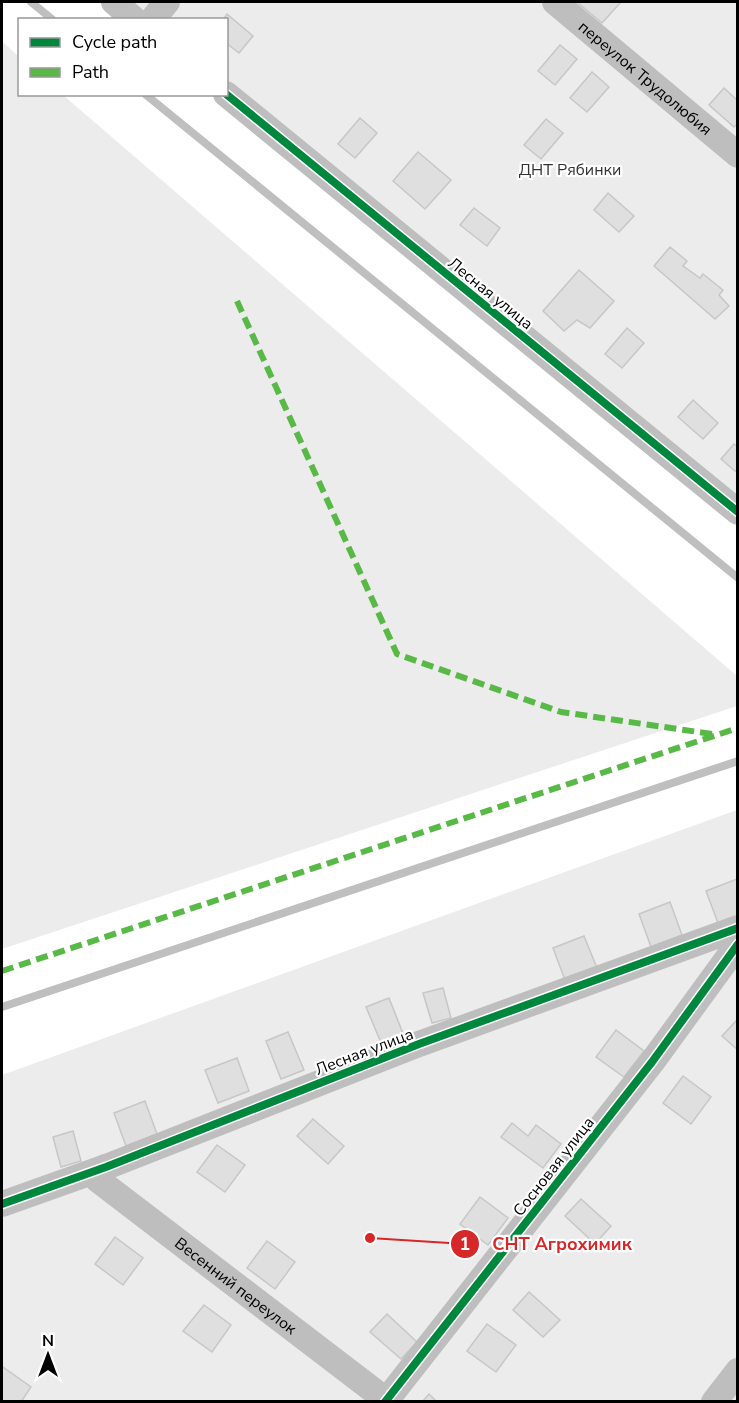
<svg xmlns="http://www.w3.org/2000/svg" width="739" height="1403" viewBox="0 0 739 1403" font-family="'Nunito Sans',sans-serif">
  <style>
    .green { fill: #ececec }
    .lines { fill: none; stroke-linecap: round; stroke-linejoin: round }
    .stream { stroke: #bfbfbf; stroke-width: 8 }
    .building { fill: #dfdfdf; stroke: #c7c7c7; stroke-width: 1.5 }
    .minor { stroke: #bebebe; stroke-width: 26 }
    .quiet { stroke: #58b947; stroke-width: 6; stroke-dasharray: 12 6; stroke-linecap: butt }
    .cycleway-casing { stroke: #fff; stroke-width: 11 }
    .cycleway { stroke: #00873e; stroke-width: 8 }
    .labels { text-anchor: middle; stroke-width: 4.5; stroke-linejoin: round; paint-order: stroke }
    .street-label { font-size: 16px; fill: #000; stroke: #fff }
    .park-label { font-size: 16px; fill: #333; stroke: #fff }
    .leader { fill: none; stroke: #d62828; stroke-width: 2 }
    .callout-dot { fill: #d62828; stroke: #fff; stroke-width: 2 }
    .mark-label { font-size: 18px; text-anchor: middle; font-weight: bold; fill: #fff }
    .callout-label { font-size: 18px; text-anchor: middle; font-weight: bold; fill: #d62828; stroke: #fff; stroke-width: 4.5; stroke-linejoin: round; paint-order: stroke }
  </style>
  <rect width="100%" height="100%" fill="#fff"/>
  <g class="green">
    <polygon points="102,2 737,2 737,521 226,94 226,20 124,19"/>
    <polygon points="2,41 19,57 20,94 63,95 737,676 737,706 2,949"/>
    <polygon points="737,810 737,1401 2,1401 2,1075"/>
  </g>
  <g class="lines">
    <g class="stream">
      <polyline points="31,2 53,20"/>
      <polyline points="145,94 738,578"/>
      <polyline points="2,1007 738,761"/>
    </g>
  </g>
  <g class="building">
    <polygon points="577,2 621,2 602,23"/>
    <polygon points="227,14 253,36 239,53 226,43 226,20 223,20"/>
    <polygon points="560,45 577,59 555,85 538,71"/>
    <polygon points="592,72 609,87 587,112 570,98"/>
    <polygon points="724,88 738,101 738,123 734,127 709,105"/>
    <polygon points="360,118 377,133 355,158 338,144"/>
    <polygon points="546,119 563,133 541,159 524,145"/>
    <polygon points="418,152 451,180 425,209 393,181"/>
    <polygon points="608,193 634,216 619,232 594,210"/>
    <polygon points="474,208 500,228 487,246 460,225"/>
    <polygon points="670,247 687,261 683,266 700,278 703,274 723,290 719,295 729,306 715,319 654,266"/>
    <polygon points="579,270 614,301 590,328 577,320 564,331 543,311"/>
    <polygon points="627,328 644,343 622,368 605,354"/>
    <polygon points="693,400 718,423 703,439 678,417"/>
    <polygon points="734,444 738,447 738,469 735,471 721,459"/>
    <polygon points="737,879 738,916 718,923 706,891"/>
    <polygon points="670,902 682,935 651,947 639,914"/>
    <polygon points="584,936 597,968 565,980 553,948"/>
    <polygon points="443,988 451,1018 432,1023 423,993"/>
    <polygon points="389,998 404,1036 382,1045 366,1007"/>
    <polygon points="738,1019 738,1050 722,1036"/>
    <polygon points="616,1030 644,1051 624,1077 596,1057"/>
    <polygon points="288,1032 304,1070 281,1079 266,1041"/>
    <polygon points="237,1058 249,1091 218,1103 205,1070"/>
    <polygon points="683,1076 711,1097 691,1124 663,1103"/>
    <polygon points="145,1101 157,1134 126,1146 114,1113"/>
    <polygon points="313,1119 344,1146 328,1164 297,1136"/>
    <polygon points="512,1123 528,1136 536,1125 561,1144 543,1168 501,1137"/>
    <polygon points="73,1131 81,1161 61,1167 53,1137"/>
    <polygon points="217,1145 245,1165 225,1192 197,1172"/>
    <polygon points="480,1197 508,1218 488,1245 460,1224"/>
    <polygon points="581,1199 611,1226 595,1244 565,1216"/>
    <polygon points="115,1237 143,1258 123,1285 95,1264"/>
    <polygon points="267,1241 295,1262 275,1289 247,1268"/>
    <polygon points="529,1292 560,1320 543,1337 513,1310"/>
    <polygon points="204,1305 231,1325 212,1352 183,1331"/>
    <polygon points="387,1314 417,1342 401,1359 370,1332"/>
    <polygon points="487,1324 516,1345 496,1372 467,1351"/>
    <polygon points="3,1367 31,1387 21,1402 2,1402 2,1369"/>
    <polygon points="429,1394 437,1402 422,1402"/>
  </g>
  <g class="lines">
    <g class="minor">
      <polyline points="114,2 135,20"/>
      <path id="s1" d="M 555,2 L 738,155"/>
      <polyline points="152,20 167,2"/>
      <polyline points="226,94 738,512"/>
      <path id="s2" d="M 106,1167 L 98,1180 L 386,1400"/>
      <polyline points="2,1204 106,1167 419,1044 738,928"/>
      <polyline points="385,1402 652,1062 738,944"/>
      <polyline points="714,1402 738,1371"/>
    </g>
    <g class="quiet">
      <polyline points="237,301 397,654 561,712 712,734"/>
      <polyline points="2,971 738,728"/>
    </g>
    <g class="cycleway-casing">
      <g id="cycleway">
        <polyline points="226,94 738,512"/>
        <polyline points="2,1204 106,1167 419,1044 738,928"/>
        <polyline points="385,1402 652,1062 738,944"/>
      </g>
    </g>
    <use href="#cycleway" class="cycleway"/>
  </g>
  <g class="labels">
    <g class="street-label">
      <text dy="6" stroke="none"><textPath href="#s1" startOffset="118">переулок Трудолюбия</textPath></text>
      <text transform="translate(491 293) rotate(39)" y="6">Лесная улица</text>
      <text transform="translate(364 1051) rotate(-21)" y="6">Лесная улица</text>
      <text transform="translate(553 1166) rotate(-52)" y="6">Сосновая улица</text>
      <text dy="6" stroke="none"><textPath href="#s2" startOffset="189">Весенний переулок</textPath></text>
    </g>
    <g class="park-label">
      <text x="570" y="175">ДНТ Рябинки</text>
    </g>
  </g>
  <path class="leader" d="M370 1238L465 1244"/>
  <g class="callout-dot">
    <circle cx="370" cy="1238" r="6"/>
    <circle cx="465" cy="1244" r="15"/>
  </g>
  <g class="mark-label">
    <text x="465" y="1250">1</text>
  </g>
  <g class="callout-label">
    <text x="562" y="1250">СНТ Агрохимик</text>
  </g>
  <rect width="739" height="1403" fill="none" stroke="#000000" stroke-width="6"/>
  <rect x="18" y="18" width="210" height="78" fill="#ffffff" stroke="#999999" stroke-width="1.5"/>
  <rect x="30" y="38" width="30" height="9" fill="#00873e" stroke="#999999" stroke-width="1.5"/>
  <text x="72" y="48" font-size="18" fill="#000000">Cycle path</text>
  <rect x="30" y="68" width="30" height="9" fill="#58b947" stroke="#999999" stroke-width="1.5"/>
  <text x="72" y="78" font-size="18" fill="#000000">Path</text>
  <g transform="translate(48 1355)" stroke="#ffffff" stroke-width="4.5" paint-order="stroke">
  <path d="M0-4.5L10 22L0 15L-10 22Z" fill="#000000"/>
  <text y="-9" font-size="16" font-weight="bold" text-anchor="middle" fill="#000000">N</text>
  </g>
</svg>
